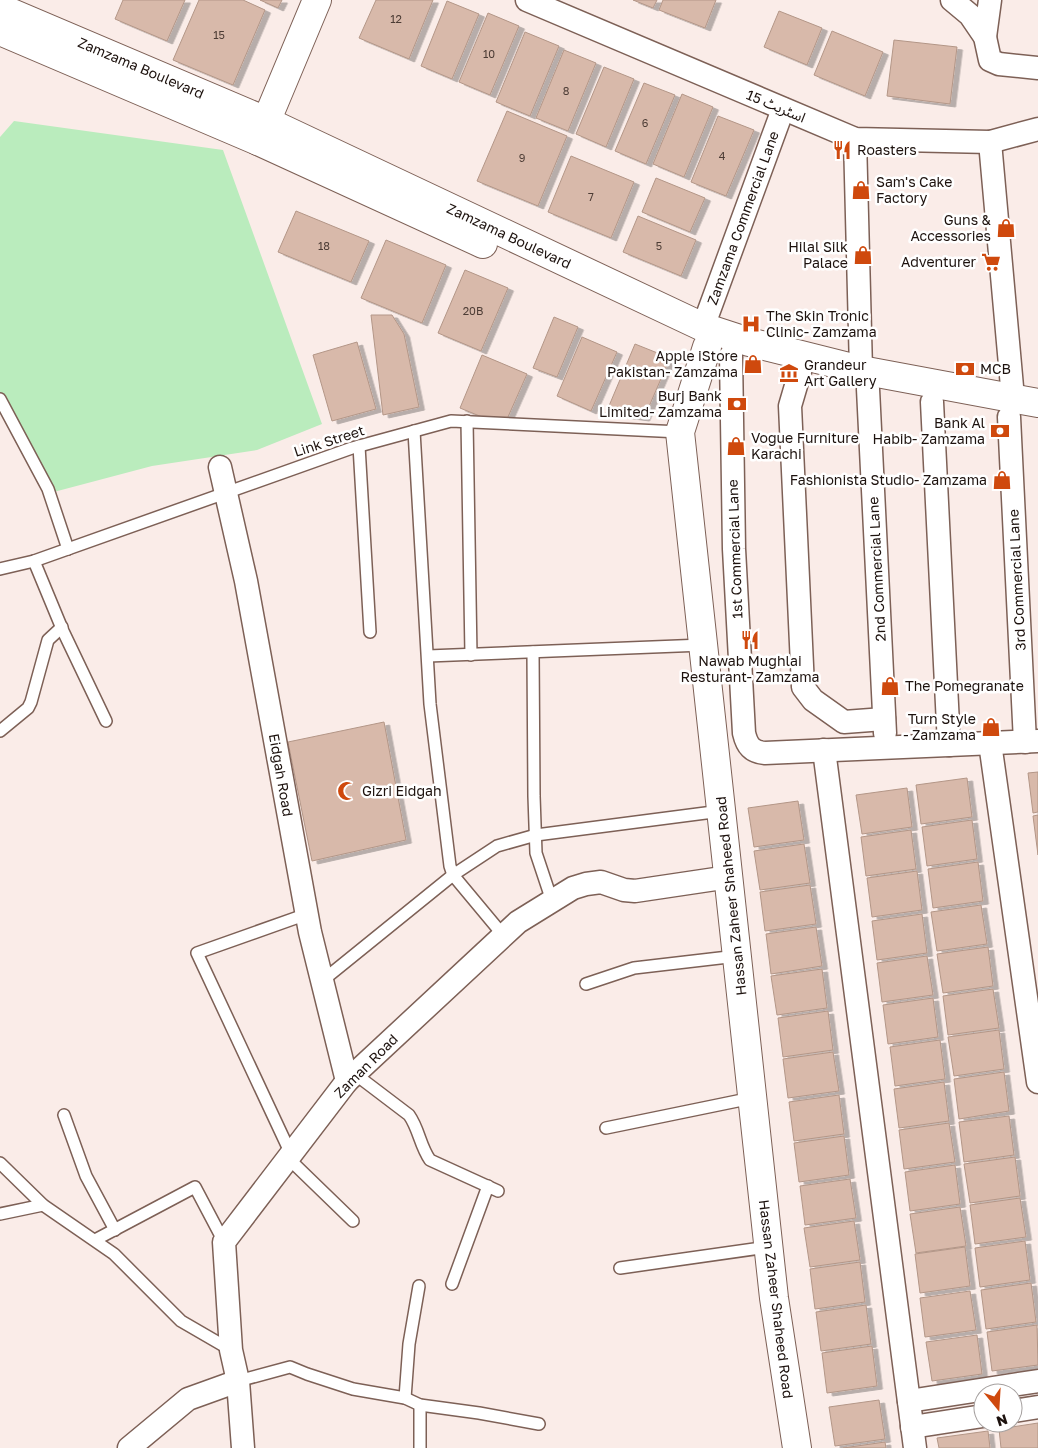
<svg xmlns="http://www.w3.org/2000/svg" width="1038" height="1448" viewBox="0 0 1038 1448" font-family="'Golos Text','Noto Sans Arabic',sans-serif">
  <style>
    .pitch { fill: #baecbd }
    .building { fill: #d8b9aa; stroke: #b39687; filter: url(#shadow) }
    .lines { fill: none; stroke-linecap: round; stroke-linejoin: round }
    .service-casing { stroke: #7d6056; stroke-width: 14 }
    .minor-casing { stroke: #7d6056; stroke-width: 25 }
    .tertiary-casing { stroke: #7d6056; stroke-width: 30 }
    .secondary-casing { stroke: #7d6056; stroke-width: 30 }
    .service { stroke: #fff; stroke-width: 11 }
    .minor { stroke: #fff; stroke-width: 22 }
    .tertiary { stroke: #fff; stroke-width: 28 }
    .secondary { stroke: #fff; stroke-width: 28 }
    .labels { text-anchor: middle; stroke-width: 5; stroke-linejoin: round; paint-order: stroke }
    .number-label { font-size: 11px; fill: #4c3c35 }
    .street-label { font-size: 14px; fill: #1d120e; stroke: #fff }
    .poi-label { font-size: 14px; fill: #1d120e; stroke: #fff; text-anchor: start }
  </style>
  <defs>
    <filter id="shadow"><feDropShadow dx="5.5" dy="3" stdDeviation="0" flood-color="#0004"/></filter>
  </defs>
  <rect width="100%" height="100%" fill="#faece8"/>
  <polygon class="pitch" points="14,121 223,150 322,424 257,450 152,466 50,493 0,399 0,137"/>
  <g class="building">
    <polygon points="123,0 185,0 167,41 115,19"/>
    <polygon points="199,0 243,0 265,10 233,85 173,60"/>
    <polygon points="260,0 282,0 278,8"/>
    <polygon points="376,0 433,0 409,59 359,38"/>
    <polygon points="633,0 657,0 653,8"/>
    <polygon points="663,0 716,0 705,28 659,10"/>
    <polygon points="447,1 479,14 452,79 421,66"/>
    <polygon points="779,11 822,28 807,65 764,47"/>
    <polygon points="488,13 519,26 490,95 459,82"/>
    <polygon points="832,31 883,52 865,96 814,75"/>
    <polygon points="525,32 559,46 530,116 496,102"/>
    <polygon points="894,40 957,47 950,104 887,96"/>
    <polygon points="564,50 596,63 568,131 536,118"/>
    <polygon points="604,67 634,79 606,147 576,134"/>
    <polygon points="644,83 675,95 646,164 615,151"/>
    <polygon points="682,94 713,107 684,177 653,164"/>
    <polygon points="507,111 567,136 538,206 477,181"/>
    <polygon points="718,116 754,130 726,196 691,182"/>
    <polygon points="571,156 634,182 611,238 548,212"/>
    <polygon points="656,178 705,198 690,232 642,212"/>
    <polygon points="296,211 369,241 351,282 278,252"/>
    <polygon points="638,216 696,240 681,276 623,252"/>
    <polygon points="386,240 446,265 422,323 361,298"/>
    <polygon points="465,270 508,288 481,351 438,333"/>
    <polygon points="371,315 392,315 404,334 419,407 383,415"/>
    <polygon points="554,317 578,327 557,377 533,368"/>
    <polygon points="582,337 617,352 591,411 557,396"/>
    <polygon points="357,342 376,409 332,421 313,355"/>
    <polygon points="635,344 670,358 644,418 606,413"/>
    <polygon points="482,355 527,374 504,426 460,408"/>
    <polygon points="384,722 406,840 312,861 288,742"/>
    <polygon points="1038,772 1038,812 1033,813 1028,773"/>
    <polygon points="967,778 972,817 921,824 916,785"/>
    <polygon points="907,788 912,827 862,834 856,795"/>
    <polygon points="798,801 804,840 754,847 748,808"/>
    <polygon points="1038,815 1038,855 1033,816"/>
    <polygon points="972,820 977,859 927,866 922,827"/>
    <polygon points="911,830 916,869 866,876 861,837"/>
    <polygon points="804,844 810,883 760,890 754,851"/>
    <polygon points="978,862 983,901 933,908 928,869"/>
    <polygon points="917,871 922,910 872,917 867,878"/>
    <polygon points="810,885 816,924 765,931 760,892"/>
    <polygon points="981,905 987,944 937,951 931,912"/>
    <polygon points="922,914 927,953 877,960 872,921"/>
    <polygon points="816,927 822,966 771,974 766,934"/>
    <polygon points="988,947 993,986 943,993 937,954"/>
    <polygon points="927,956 933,995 882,1002 877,963"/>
    <polygon points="822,969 827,1008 777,1015 771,976"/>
    <polygon points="993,989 999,1028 948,1035 943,996"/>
    <polygon points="933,998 938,1037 888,1044 883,1005"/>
    <polygon points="828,1011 833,1050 783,1057 778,1018"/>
    <polygon points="999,1030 1004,1069 954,1076 948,1037"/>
    <polygon points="940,1040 945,1079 895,1086 890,1047"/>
    <polygon points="833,1052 839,1091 788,1098 783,1059"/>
    <polygon points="1004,1072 1009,1111 959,1119 954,1079"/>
    <polygon points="944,1082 949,1121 899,1128 894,1089"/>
    <polygon points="839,1095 844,1134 794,1141 789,1102"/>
    <polygon points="1009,1116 1014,1155 964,1162 959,1122"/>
    <polygon points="949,1123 955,1162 904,1169 899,1130"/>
    <polygon points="844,1136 849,1175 799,1182 794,1143"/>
    <polygon points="1015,1157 1020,1196 970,1203 964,1164"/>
    <polygon points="955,1165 960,1204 910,1211 905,1172"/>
    <polygon points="850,1179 856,1218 805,1225 800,1186"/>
    <polygon points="1020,1198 1026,1237 975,1244 970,1205"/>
    <polygon points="960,1207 966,1246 916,1253 910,1214"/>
    <polygon points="854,1221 860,1260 810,1267 804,1228"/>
    <polygon points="1025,1241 1030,1280 980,1287 975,1248"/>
    <polygon points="965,1247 970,1286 920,1293 915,1254"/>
    <polygon points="860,1262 865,1302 815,1309 810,1269"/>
    <polygon points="1031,1283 1036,1322 986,1329 981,1290"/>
    <polygon points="970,1291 976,1330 925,1337 920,1298"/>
    <polygon points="866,1305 871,1344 821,1351 816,1312"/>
    <polygon points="1037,1325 1038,1365 992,1371 987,1332"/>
    <polygon points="977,1335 982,1374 932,1381 926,1342"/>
    <polygon points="872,1346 877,1386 827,1393 822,1353"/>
    <polygon points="879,1400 885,1439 835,1446 829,1407"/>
    <polygon points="1038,1423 1038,1448 1001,1448 999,1429"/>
    <polygon points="988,1431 990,1448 939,1448 937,1438"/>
    <polygon points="885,1442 886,1448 843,1448"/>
  </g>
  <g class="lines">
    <g class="service-casing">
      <g id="service">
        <polyline points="0,399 48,489 68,549"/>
        <polyline points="467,421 471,655"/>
        <polyline points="414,431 430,704 450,866 453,875 503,935"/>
        <polyline points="359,446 370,632"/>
        <polyline points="34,561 63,631 106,721"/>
        <polyline points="0,569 34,561 352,448 451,421 680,432"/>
        <polyline points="533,652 534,796 536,853 552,901"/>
        <polyline points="428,656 703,645"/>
        <polyline points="0,731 28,708 31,702 48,640 62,627"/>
        <polyline points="322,981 453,875 497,846 536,835 721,811"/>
        <polyline points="586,984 634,968 737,956"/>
        <path d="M 355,1074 L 409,1115 C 419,1129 420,1146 430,1160 L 498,1191"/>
        <polyline points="64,1115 86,1176 115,1230"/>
        <polyline points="606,1128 752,1098"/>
        <polyline points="291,1154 197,953 307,914"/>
        <polyline points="288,1158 353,1221"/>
        <polyline points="0,1163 43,1205 114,1254 181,1321 231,1350"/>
        <polyline points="0,1214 43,1205"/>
        <polyline points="95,1240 195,1187 224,1242"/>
        <polyline points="620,1268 768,1247"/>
        <polyline points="452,1284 488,1186"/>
        <polyline points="238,1381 290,1367 307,1374 353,1389 405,1398 420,1405 479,1413 539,1424"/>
        <polyline points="405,1398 409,1344 419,1286"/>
        <polyline points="420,1405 420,1448"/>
      </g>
    </g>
    <g class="minor-casing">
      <g id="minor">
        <polyline points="527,0 855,139 990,142 1038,129"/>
        <polyline points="952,0 970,15 985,37 990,60 999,64 1038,68"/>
        <polyline points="985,37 990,0"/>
        <polyline points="855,139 861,370"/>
        <polyline points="990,142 1013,398"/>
        <polyline points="703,327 783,109"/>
        <path d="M 731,355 L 734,549 L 744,733 C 747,746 752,752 765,753 L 1038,741"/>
        <polyline points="800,372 790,406 803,687 813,700 844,722 884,719"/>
        <polyline points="868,389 885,733"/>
        <polyline points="932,402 949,745"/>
        <polyline points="1009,417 1025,742"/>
        <polyline points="220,467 246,581 310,932 347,1081"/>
        <polyline points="990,743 1038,1082"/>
        <polyline points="824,750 915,1448"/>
        <polyline points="909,1401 1038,1381"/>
        <polyline points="1013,1411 1038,1407"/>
        <polyline points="912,1427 983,1416"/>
        <polyline points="129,1448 188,1399 238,1381"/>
        <polyline points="243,1448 238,1381 231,1350 224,1242 347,1081 518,922 573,888 586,884 601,882 624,890 635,891 729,877"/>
      </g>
    </g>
    <g class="tertiary-casing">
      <g id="tertiary">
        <polyline points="258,141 317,0"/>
        <polyline points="707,347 680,432 774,1298 797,1448"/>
      </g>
    </g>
    <g class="secondary-casing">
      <g id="secondary">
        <polyline points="0,8 266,121 703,327 749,342 861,370 1038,403"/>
        <polyline points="0,31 258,141 483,244"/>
      </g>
    </g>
    <use href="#service" class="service"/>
    <use href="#minor" class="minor"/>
    <use href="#tertiary" class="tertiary"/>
    <use href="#secondary" class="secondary"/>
  </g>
  <defs>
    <g id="restaurant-bare" transform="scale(1.5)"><path d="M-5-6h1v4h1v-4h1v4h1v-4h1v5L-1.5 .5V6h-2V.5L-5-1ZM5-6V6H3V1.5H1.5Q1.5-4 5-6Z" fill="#cf490d" stroke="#fff" stroke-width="2.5" paint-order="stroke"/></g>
    <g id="shop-bare" transform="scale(1.5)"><path d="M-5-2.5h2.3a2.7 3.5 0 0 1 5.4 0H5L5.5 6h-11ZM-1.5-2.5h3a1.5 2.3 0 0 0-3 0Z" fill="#cf490d" stroke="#fff" stroke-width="2.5" paint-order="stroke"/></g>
    <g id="supermarket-bare" transform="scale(1.5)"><path d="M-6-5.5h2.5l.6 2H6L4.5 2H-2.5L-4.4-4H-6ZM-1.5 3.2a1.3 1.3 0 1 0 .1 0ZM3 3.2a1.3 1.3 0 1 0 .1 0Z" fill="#cf490d" stroke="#fff" stroke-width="2.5" paint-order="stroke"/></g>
    <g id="hospital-bare" transform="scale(1.5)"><path d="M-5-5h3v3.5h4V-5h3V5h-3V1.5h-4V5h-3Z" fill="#cf490d" stroke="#fff" stroke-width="2.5" paint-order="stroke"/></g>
    <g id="bank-bare" transform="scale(1.5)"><path d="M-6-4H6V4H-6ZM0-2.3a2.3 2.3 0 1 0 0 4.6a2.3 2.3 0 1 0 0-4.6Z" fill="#cf490d" stroke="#fff" stroke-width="2.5" paint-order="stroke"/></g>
    <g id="museum-bare" transform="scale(1.5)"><path d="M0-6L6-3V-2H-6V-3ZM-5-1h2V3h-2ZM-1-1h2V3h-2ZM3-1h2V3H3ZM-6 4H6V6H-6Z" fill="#cf490d" stroke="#fff" stroke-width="2.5" paint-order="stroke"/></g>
    <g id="mosque-bare" transform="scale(1.5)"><path d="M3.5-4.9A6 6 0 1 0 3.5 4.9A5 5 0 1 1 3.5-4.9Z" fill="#cf490d" stroke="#fff" stroke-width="2.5" paint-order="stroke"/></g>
  </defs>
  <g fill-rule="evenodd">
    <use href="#restaurant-bare" x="842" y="150"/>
    <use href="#shop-bare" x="861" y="190"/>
    <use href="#shop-bare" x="1006" y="228"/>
    <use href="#shop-bare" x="863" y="255"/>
    <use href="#supermarket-bare" x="991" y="262"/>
    <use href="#hospital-bare" x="751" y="324"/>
    <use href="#shop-bare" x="753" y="364"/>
    <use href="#bank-bare" x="965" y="369"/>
    <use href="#museum-bare" x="789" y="373"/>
    <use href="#bank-bare" x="737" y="404"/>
    <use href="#bank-bare" x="1000" y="431"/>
    <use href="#shop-bare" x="736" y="446"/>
    <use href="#shop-bare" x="1002" y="480"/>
    <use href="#restaurant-bare" x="750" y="640"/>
    <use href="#shop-bare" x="890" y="686"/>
    <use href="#shop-bare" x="991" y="727"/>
    <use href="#mosque-bare" x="347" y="791"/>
  </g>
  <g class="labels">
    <g class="number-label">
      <text x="396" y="23">12</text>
      <text x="219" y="39">15</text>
      <text x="489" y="58">10</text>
      <text x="566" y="95">8</text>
      <text x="645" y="127">6</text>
      <text x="722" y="160">4</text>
      <text x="522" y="162">9</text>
      <text x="591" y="201">7</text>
      <text x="324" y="250">18</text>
      <text x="659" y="250">5</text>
      <text x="473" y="315">20B</text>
    </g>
    <g class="street-label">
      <text transform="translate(141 68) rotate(23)" y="5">Zamzama Boulevard</text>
      <text transform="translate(776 106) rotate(23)" y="5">اسٹریٹ 15</text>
      <text transform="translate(743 218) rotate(-70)" y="5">Zamzama Commercial Lane</text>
      <text transform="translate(509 236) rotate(25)" y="5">Zamzama Boulevard</text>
      <text transform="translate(329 441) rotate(-18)" y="5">Link Street</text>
      <text transform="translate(735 549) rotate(-92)" y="5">1st Commercial Lane</text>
      <text transform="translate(877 569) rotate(-93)" y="5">2nd Commercial Lane</text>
      <text transform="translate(1017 580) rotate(-93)" y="5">3rd Commercial Lane</text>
      <text transform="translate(281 775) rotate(80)" y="5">Eidgah Road</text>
      <text transform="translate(731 896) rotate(-96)" y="5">Hassan Zaheer Shaheed Road</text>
      <text transform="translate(366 1066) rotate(-45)" y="5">Zaman Road</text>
      <text transform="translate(776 1299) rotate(83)" y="5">Hassan Zaheer Shaheed Road</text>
    </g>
    <g class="poi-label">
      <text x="857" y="155">Roasters</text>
      <text x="876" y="187">Sam's Cake<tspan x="876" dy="16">Factory</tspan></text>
      <text x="991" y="225" text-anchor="end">Guns &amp;<tspan x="991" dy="16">Accessories</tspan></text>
      <text x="848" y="252" text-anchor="end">Hilal Silk<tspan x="848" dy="16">Palace</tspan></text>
      <text x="976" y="267" text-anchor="end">Adventurer</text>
      <text x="766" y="321">The Skin Tronic<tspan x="766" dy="16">Clinic- Zamzama</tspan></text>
      <text x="738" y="361" text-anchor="end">Apple iStore<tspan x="738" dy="16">Pakistan- Zamzama</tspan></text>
      <text x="804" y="370">Grandeur<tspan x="804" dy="16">Art Gallery</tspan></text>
      <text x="980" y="374">MCB</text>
      <text x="722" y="401" text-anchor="end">Burj Bank<tspan x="722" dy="16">Limited- Zamzama</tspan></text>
      <text x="985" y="428" text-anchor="end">Bank Al<tspan x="985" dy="16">Habib- Zamzama</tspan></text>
      <text x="751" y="443">Vogue Furniture<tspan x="751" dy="16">Karachi</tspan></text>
      <text x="987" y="485" text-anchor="end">Fashionista Studio- Zamzama</text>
      <text x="750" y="666" text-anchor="middle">Nawab Mughlai<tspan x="750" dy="16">Resturant- Zamzama</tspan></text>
      <text x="905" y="691">The Pomegranate</text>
      <text x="976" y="724" text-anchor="end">Turn Style<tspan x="976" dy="16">- Zamzama</tspan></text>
      <text x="362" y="796">Gizri Eidgah</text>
    </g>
  </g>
  <g transform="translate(998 1408) rotate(162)"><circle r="24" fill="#ffffff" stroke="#a5a09f"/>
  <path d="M0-4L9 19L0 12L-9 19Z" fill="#cf490d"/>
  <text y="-8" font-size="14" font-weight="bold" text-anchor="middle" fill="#1d120e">N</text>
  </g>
</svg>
